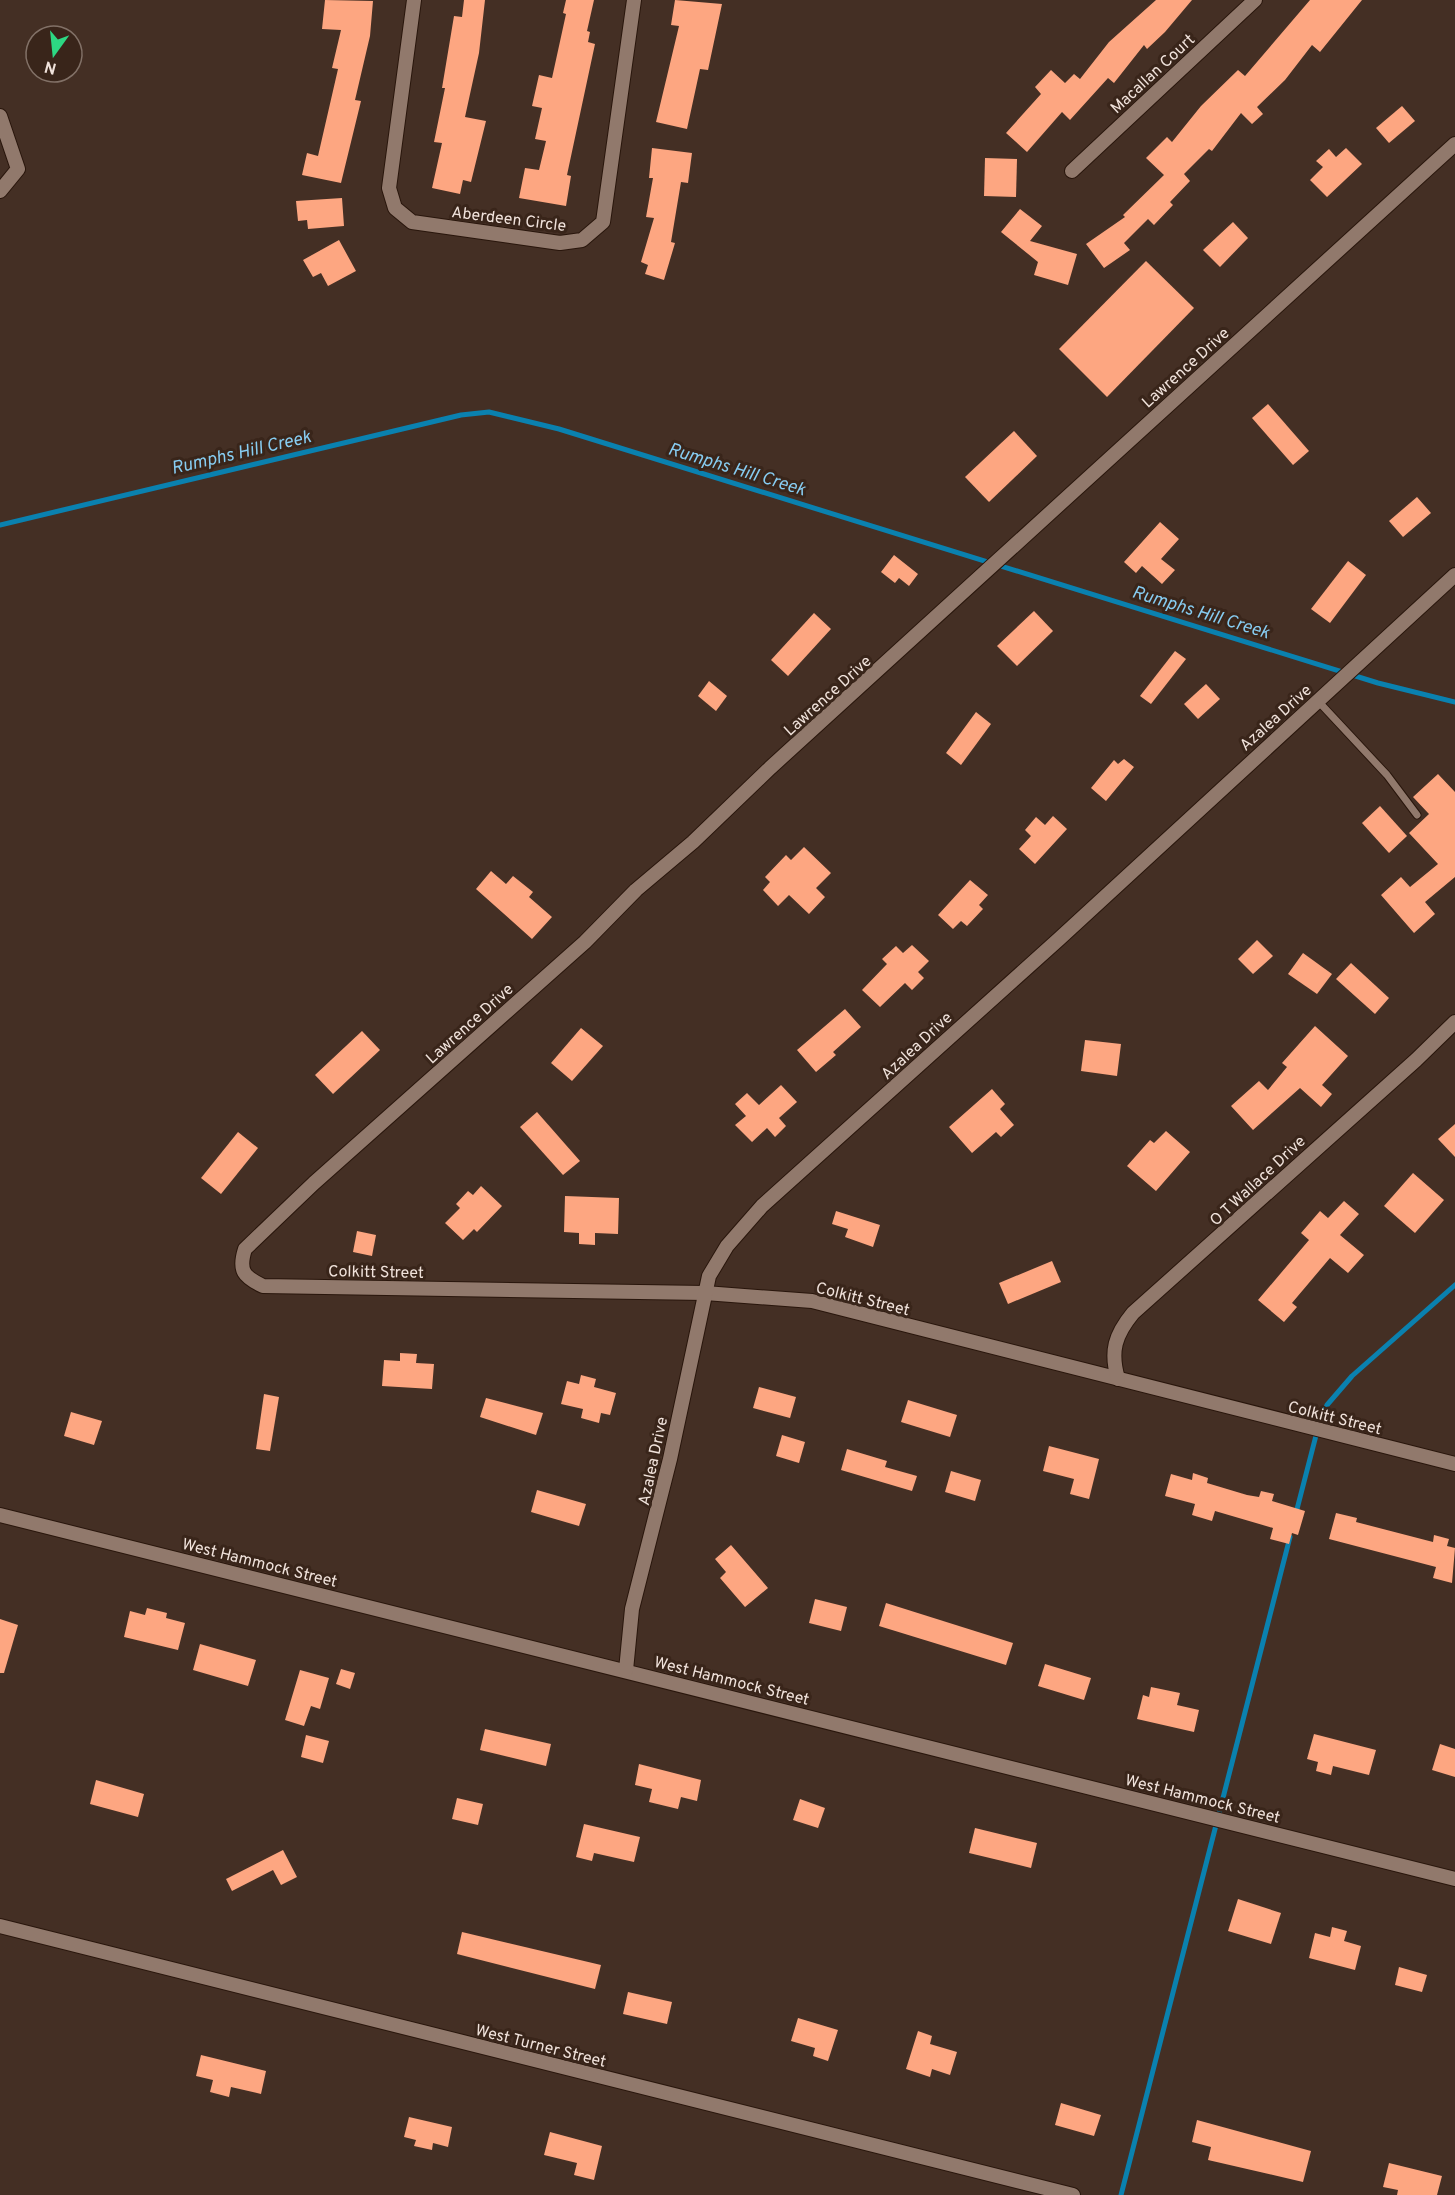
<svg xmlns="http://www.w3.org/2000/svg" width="1455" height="2195" viewBox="0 0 1455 2195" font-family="Overpass,sans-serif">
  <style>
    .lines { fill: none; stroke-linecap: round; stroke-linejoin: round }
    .stream { stroke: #0a81af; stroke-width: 5 }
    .building { fill: #fda681 }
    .lane-casing { stroke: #29160c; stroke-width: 9 }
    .street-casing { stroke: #29160c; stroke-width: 16 }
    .lane { stroke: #91796c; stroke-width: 7 }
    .street { stroke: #91796c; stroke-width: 14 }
    .labels { text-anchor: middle; stroke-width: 6; stroke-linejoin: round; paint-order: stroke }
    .street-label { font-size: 16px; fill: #f0e2db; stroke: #39251a }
    .water-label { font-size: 18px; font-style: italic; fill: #87ccf1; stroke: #39251a }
  </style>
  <rect width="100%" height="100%" fill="#442f24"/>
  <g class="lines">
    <g class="stream">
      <polyline points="0,525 461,415 489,412 559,429 1378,683 1455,702"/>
      <polyline points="1296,1513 1320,1420 1327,1405 1352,1376 1455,1285"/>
      <polyline points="1121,2195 1290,1537"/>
    </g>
  </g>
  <g class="building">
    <polygon points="325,0 373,1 370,36 355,100 361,101 341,183 302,175 307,153 318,156 338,69 332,68 341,30 322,29"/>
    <polygon points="464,0 485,0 479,53 465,117 486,121 471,182 463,180 460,194 432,188 442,143 434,142 445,88 442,88 454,16 462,17"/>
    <polygon points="566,0 594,0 587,31 590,32 588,42 595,44 567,175 571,176 566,206 519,198 525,168 539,170 546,141 535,139 542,108 532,106 539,75 552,78 566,14 563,13"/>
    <polygon points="675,0 722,4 708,70 700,69 687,129 656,122 679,26 671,25"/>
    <polygon points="1156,0 1192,0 1165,32 1147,49 1144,45 1114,83 1108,78 1070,120 1062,112 1027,152 1006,133 1041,94 1035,87 1051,70 1065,83 1074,74 1080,79 1109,42"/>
    <polygon points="1310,0 1362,0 1320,52 1312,45 1285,80 1257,107 1263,114 1252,124 1241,113 1212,151 1209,149 1184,174 1190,181 1170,202 1173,205 1154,225 1148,219 1124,243 1130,250 1104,268 1086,244 1125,217 1123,215 1164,175 1146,158 1167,137 1172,142 1201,106 1238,70 1245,76"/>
    <polygon points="1402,106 1415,121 1389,143 1376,128"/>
    <polygon points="652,148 692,153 688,183 681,182 671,242 675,243 664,280 645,274 648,265 641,262 654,218 646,217 653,178 649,178"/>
    <polygon points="1346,148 1362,164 1327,197 1310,180 1323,167 1316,161 1329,149 1336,157"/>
    <polygon points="985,158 1017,159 1016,197 984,196"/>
    <polygon points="342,198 344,226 308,229 307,220 298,221 296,201"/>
    <polygon points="1020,209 1042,226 1030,241 1077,254 1068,285 1034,275 1038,262 1001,232"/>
    <polygon points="1233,222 1248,238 1220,267 1203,250"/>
    <polygon points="339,240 356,271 328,286 321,273 313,277 303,260"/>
    <polygon points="1146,261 1194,308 1107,397 1059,349"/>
    <polygon points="1268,404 1309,451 1293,465 1252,418"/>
    <polygon points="1014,431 1037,456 989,502 965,477"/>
    <polygon points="1417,497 1431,513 1403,537 1389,521"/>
    <polygon points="1160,522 1179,539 1161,559 1175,570 1162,584 1142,566 1136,573 1124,562"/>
    <polygon points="894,555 918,574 909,586 899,578 895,583 881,572"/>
    <polygon points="1348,561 1366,575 1330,623 1311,609"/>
    <polygon points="1034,611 1053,631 1017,666 997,646"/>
    <polygon points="814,613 831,629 788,676 771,660"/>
    <polygon points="1175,651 1186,659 1151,704 1140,696"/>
    <polygon points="709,681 727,696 716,711 698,696"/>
    <polygon points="1206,684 1220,699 1198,719 1184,704"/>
    <polygon points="976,712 991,724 961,765 946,753"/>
    <polygon points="1124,759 1134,767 1106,801 1091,788 1114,760 1118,764"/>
    <polygon points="1438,774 1455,792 1455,877 1425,902 1435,914 1414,933 1381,895 1401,877 1410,887 1438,864 1409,833 1429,814 1413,797"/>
    <polygon points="1380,806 1407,836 1389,853 1362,823"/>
    <polygon points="1053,816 1067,829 1035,864 1019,849 1031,836 1025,830 1036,817 1045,825"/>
    <polygon points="804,847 831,873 816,888 825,897 809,914 789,895 778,906 763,890 770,882 765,877 786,855 791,860"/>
    <polygon points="491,871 506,884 513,876 533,892 529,897 552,917 532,939 476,889"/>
    <polygon points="970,880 988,895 979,905 983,909 967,926 961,921 953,929 938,915"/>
    <polygon points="1257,940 1273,956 1253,974 1238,959"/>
    <polygon points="912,945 929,961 918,972 924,978 912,990 905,983 880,1007 862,990 887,964 882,959 896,946 903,953"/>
    <polygon points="1303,953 1332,974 1317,994 1288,974"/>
    <polygon points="1351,963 1389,998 1375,1014 1336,979"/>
    <polygon points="845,1009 861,1027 833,1052 836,1055 816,1072 797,1050"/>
    <polygon points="1315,1026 1348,1056 1322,1085 1332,1094 1321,1107 1300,1088 1253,1130 1231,1106 1259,1081 1268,1090 1287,1067 1282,1063"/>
    <polygon points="581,1028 603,1046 572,1081 551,1063"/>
    <polygon points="362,1031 380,1050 333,1094 315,1075"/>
    <polygon points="1085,1040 1121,1044 1117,1076 1081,1071"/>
    <polygon points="781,1085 797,1102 779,1118 786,1126 775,1137 767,1128 752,1142 735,1125 746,1116 735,1104 747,1093 759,1105"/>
    <polygon points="992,1089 1005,1104 1000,1109 1014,1125 1001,1137 996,1132 972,1153 949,1127"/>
    <polygon points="537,1112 580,1161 563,1175 520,1127"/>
    <polygon points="1455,1124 1455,1157 1438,1139"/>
    <polygon points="1166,1131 1190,1152 1156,1191 1127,1166 1150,1140 1154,1143"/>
    <polygon points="238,1132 258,1148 221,1194 201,1178"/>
    <polygon points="1413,1173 1444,1200 1415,1233 1384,1206"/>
    <polygon points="481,1186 502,1206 477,1232 474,1229 463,1240 445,1223 460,1208 456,1204 468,1191 473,1195"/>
    <polygon points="565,1196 619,1198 618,1234 595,1233 595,1245 579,1244 579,1233 564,1232"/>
    <polygon points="1344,1201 1359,1214 1340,1235 1364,1255 1348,1273 1330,1258 1292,1303 1297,1307 1284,1322 1258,1300 1309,1240 1301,1233 1320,1211 1328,1218"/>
    <polygon points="836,1211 880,1225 873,1247 845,1237 848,1229 832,1224"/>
    <polygon points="357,1231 376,1235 372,1256 353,1252"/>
    <polygon points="1052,1261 1061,1282 1008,1304 999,1283"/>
    <polygon points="400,1353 417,1354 416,1363 434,1364 432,1389 382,1386 384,1360 400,1361"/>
    <polygon points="581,1375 596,1379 594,1387 616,1393 610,1415 601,1413 599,1423 581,1418 583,1409 561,1404 567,1381 579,1384"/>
    <polygon points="759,1387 796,1397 790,1418 753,1408"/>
    <polygon points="264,1394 279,1397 270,1451 256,1449"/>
    <polygon points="486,1398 543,1413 536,1435 480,1417"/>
    <polygon points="908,1400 957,1415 950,1437 901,1422"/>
    <polygon points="71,1412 102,1421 94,1445 64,1436"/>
    <polygon points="782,1435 805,1442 799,1463 776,1456"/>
    <polygon points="1049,1446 1099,1459 1089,1499 1070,1494 1074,1479 1043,1471"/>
    <polygon points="847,1449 887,1461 885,1467 917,1476 912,1491 841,1470"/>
    <polygon points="951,1471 981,1480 975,1501 945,1492"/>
    <polygon points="1193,1473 1208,1478 1207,1483 1247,1495 1259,1497 1261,1491 1274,1494 1272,1501 1305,1511 1298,1535 1292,1533 1289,1544 1270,1539 1273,1528 1215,1511 1212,1521 1192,1515 1195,1504 1165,1496 1171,1474 1192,1480"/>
    <polygon points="537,1490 586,1504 579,1526 531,1512"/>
    <polygon points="1336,1513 1357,1518 1356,1522 1433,1542 1434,1535 1449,1539 1447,1546 1455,1548 1452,1583 1433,1578 1436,1567 1329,1539"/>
    <polygon points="731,1545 768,1588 745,1607 720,1578 726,1572 715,1559"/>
    <polygon points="815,1599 847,1607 841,1631 809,1623"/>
    <polygon points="886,1603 1013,1643 1006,1665 879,1626"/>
    <polygon points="147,1608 167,1613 166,1618 185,1623 178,1650 124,1637 130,1611 145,1615"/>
    <polygon points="0,1619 18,1625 4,1673 0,1673"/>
    <polygon points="200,1644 256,1660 248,1686 193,1670"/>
    <polygon points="1045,1664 1091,1678 1084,1700 1038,1686"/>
    <polygon points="341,1669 355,1673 350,1689 336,1684"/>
    <polygon points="300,1670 329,1678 320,1709 311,1706 304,1726 285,1720"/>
    <polygon points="1151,1687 1180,1693 1177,1705 1199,1710 1194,1732 1137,1719 1143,1695 1149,1697"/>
    <polygon points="485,1729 551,1744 546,1766 480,1750"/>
    <polygon points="1314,1734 1376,1750 1369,1775 1333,1766 1331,1775 1316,1771 1318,1762 1307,1759"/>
    <polygon points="306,1735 329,1741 323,1763 301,1757"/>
    <polygon points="1440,1744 1455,1749 1455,1777 1432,1770"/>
    <polygon points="639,1764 701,1780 697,1801 681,1797 678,1809 649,1802 652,1789 635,1785"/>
    <polygon points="96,1780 144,1794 138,1817 90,1804"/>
    <polygon points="457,1798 483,1804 478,1825 452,1819"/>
    <polygon points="800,1799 825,1808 818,1828 793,1820"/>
    <polygon points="584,1824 640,1837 634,1862 594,1853 592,1861 576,1857"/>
    <polygon points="975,1828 1037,1843 1031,1868 969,1853"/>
    <polygon points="283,1850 297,1877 281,1885 273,1870 232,1891 226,1879"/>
    <polygon points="1238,1899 1281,1913 1271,1944 1228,1931"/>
    <polygon points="1332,1927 1347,1931 1344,1941 1361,1946 1355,1970 1309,1958 1315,1933 1330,1937"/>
    <polygon points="462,1932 601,1965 595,1989 457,1954"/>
    <polygon points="1399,1967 1427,1975 1422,1992 1395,1985"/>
    <polygon points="628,1992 672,2002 667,2024 623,2014"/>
    <polygon points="798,2018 838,2030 828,2061 813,2056 815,2048 791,2041"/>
    <polygon points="918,2031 932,2036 930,2044 957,2052 950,2075 932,2069 930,2077 906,2069"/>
    <polygon points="201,2055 266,2071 261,2094 231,2087 229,2097 210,2092 213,2080 196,2076"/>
    <polygon points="1061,2103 1101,2115 1094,2136 1055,2125"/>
    <polygon points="409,2117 452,2127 448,2147 433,2143 432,2150 414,2146 416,2140 404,2137"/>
    <polygon points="1197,2120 1311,2151 1303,2182 1208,2160 1211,2147 1192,2142"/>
    <polygon points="550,2132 602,2146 594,2180 574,2175 577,2163 544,2155"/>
    <polygon points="1389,2163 1442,2176 1437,2195 1397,2195 1398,2190 1383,2187"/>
  </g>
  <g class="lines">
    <g class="lane-casing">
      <polyline id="lane" points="1318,701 1387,775 1417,815"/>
    </g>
    <g class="street-casing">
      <g id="street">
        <polyline points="414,0 389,188 395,208 412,222 560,243 582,240 603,222 634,0"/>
        <polyline points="0,116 18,169 0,191"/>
        <path d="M 1455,144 L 770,768 L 693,842 L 636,890 L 585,942 L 314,1183 L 245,1249 C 238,1271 244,1277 263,1286 L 705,1293 L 812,1301 L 1455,1464"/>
        <polyline points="1072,171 1255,0"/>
        <path d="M 1118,1379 C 1110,1351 1115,1335 1133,1313 L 1416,1060 L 1455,1022"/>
        <polyline points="0,1515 1455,1879"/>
        <polyline points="626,1670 632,1609 670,1459 709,1276 727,1246 762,1206 1059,939 1455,575"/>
        <polyline points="0,1926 1073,2195"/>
      </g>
    </g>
    <use href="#lane" class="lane"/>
    <use href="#street" class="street"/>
  </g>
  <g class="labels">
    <g class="street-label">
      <text transform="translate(1152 73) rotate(-43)" y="6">Macallan Court</text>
      <text transform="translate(509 218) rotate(7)" y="6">Aberdeen Circle</text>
      <text transform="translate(1185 367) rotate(-42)" y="6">Lawrence Drive</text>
      <text transform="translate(827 695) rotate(-42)" y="6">Lawrence Drive</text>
      <text transform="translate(1275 717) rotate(-42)" y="6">Azalea Drive</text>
      <text transform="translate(469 1023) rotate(-42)" y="6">Lawrence Drive</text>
      <text transform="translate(916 1045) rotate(-43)" y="6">Azalea Drive</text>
      <text transform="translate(1257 1180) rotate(-43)" y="6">O T Wallace Drive</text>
      <text transform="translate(376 1271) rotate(1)" y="6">Colkitt Street</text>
      <text transform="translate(863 1298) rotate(14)" y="6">Colkitt Street</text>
      <text transform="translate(1335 1417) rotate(14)" y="6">Colkitt Street</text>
      <text transform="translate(652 1461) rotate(-78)" y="6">Azalea Drive</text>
      <text transform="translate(260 1562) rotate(14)" y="6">West Hammock Street</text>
      <text transform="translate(732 1680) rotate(14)" y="6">West Hammock Street</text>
      <text transform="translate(1203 1798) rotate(14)" y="6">West Hammock Street</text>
      <text transform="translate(541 2045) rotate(14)" y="6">West Turner Street</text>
    </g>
    <g class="water-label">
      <text transform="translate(241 452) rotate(-13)" y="6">Rumphs Hill Creek</text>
      <text transform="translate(737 469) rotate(17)" y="6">Rumphs Hill Creek</text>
      <text transform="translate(1201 612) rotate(17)" y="6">Rumphs Hill Creek</text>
    </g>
  </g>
  <g transform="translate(54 54) rotate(195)"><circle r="28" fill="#39251a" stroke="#827167" stroke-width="1.5"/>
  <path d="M0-4.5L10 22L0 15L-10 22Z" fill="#2dd883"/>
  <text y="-9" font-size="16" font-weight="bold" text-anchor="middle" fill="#f0e2db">N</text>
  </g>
</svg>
